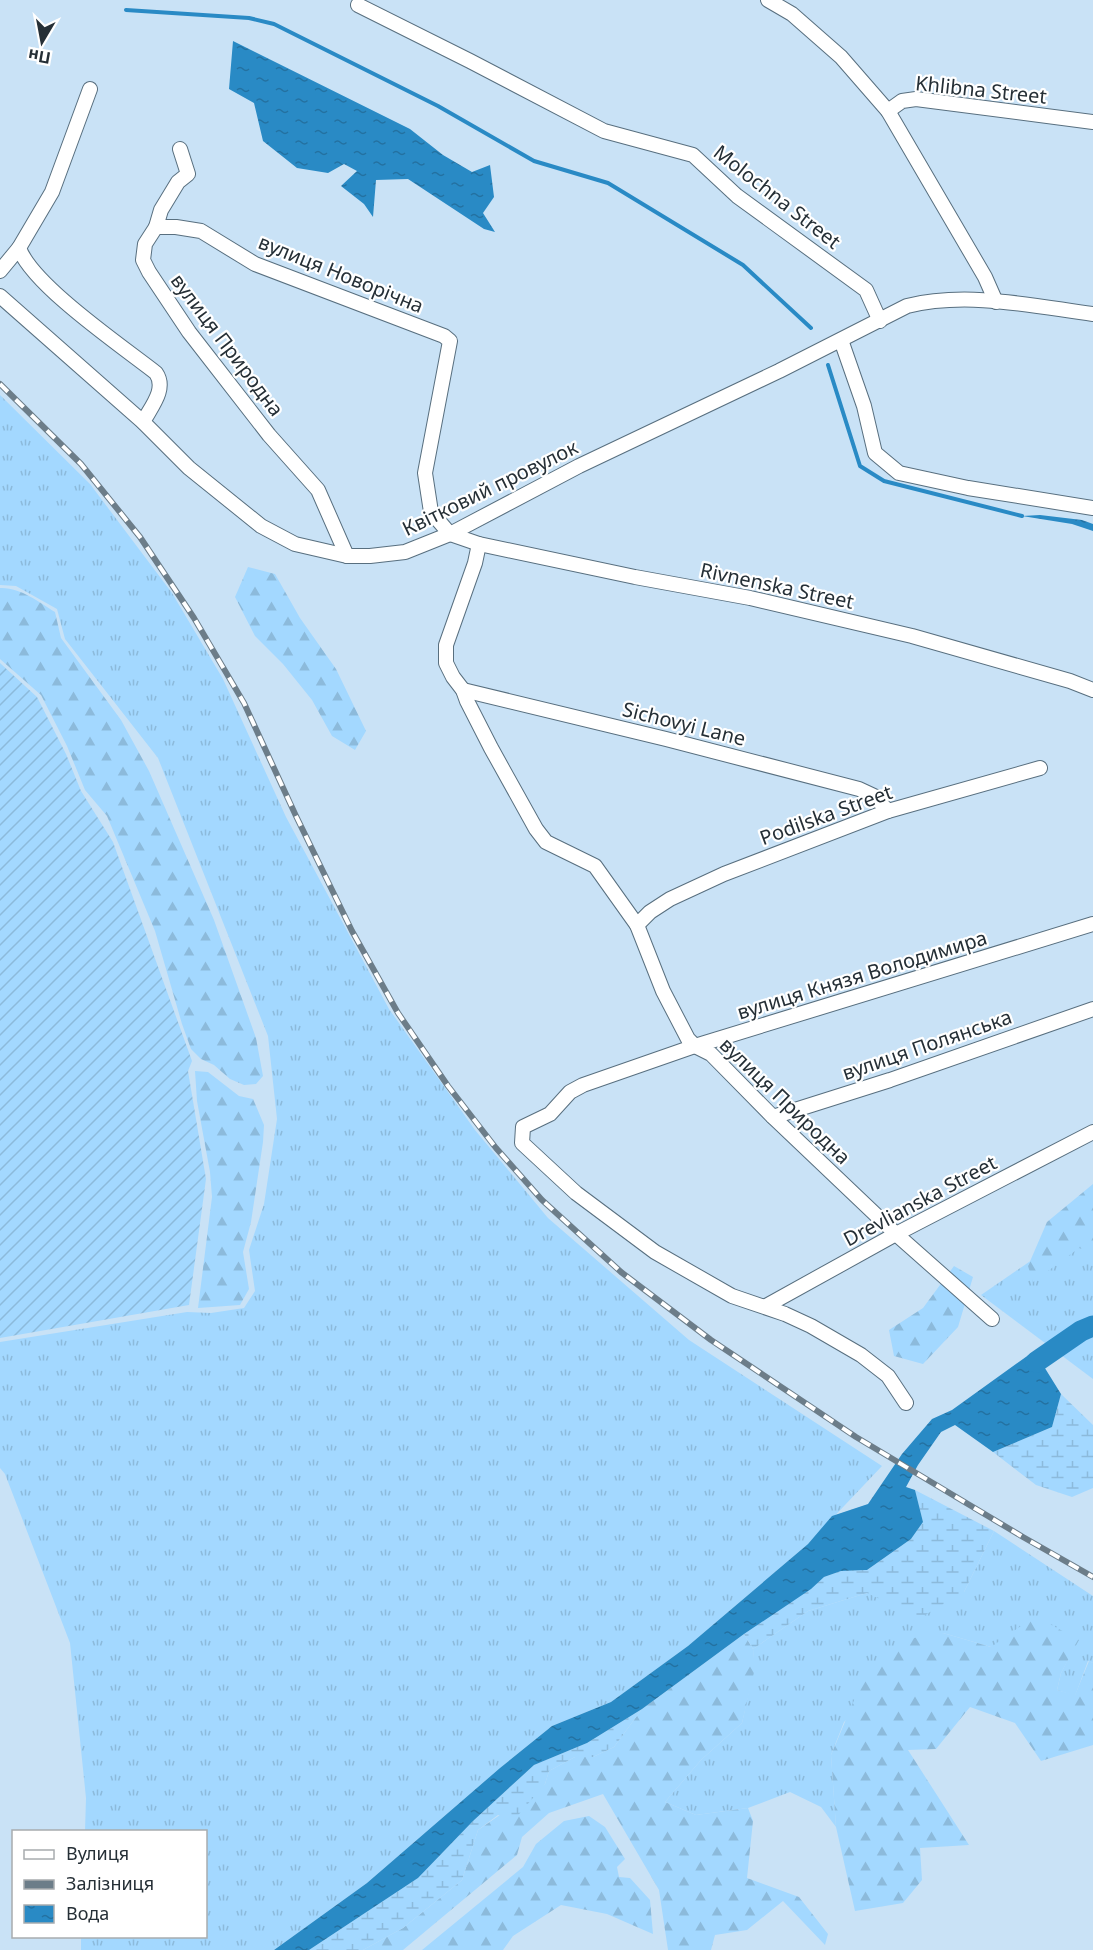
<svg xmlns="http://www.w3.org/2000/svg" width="1093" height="1950" viewBox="0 0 1093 1950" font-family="'Noto Sans',sans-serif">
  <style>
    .grass { fill: url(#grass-tufts) }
    .forest { fill: url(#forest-firs) }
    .wetland { fill: url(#wetland-marsh) }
    .garden { fill: url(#garden-furrows) }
    .water { fill: url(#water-ripples) }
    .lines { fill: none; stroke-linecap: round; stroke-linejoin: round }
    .stream { stroke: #298ac5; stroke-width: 4 }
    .river { stroke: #298ac5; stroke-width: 21 }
    .street-casing { stroke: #586f7f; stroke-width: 16 }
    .street { stroke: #fff; stroke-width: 14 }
    .rail-casing { stroke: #6c7d89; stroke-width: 6 }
    .rail { stroke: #fff; stroke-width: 4; stroke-dasharray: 11; stroke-linecap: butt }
    .labels { text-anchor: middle; stroke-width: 4.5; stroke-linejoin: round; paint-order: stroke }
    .street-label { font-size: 20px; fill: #252f36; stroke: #fff }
  </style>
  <defs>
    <pattern id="grass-tufts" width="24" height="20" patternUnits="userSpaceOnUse" patternTransform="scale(1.5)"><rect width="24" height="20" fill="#a3d8ff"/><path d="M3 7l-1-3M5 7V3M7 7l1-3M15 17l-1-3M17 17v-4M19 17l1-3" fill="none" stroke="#8cbadb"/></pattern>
    <pattern id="forest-firs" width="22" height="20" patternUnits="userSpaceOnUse" patternTransform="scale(1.5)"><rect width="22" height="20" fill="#a3d8ff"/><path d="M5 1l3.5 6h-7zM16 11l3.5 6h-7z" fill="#8cbadb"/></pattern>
    <pattern id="wetland-marsh" width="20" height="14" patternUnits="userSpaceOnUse" patternTransform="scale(1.5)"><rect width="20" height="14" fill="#a3d8ff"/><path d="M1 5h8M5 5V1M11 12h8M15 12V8" fill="none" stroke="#8cbadb"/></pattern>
    <pattern id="garden-furrows" width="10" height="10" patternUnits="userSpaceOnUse" patternTransform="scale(1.5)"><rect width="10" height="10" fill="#a3d8ff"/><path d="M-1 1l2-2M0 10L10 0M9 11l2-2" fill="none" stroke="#8cbadb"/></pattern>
    <pattern id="water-ripples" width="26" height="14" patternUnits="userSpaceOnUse" patternTransform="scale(1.5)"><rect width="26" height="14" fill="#298ac5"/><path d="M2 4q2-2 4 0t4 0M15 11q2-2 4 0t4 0" fill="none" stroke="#2371a1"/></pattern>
  </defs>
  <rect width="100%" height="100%" fill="#c9e2f6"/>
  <g class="grass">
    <polygon points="0,395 90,484 172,593 223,679 286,817 389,1009 475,1130 548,1218 689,1340 882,1466 808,1544 688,1646 611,1702 552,1726 500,1768 367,1883 274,1950 81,1950 81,1937 206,1936 206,1832 85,1831 86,1798 70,1643 5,1474 0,1468 0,1342 187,1312 211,1313 244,1308 255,1291 249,1250 264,1204 277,1119 268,1036 158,758 65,639 57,609 16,586 0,585"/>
    <polygon points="1093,1232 1093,1379 981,1295 1042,1253"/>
    <polygon points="994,1531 1093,1596 1093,1663 1088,1661 1075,1696 1057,1690 1061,1673 1078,1640 991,1647 943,1633 844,1722 831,1755 836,1827 821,1807 790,1792 748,1808 696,1815 665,1802 701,1760 742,1723 754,1668 753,1649 808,1611 867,1593 964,1592"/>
  </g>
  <g class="forest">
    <polygon points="248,567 275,574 300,618 336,669 366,731 355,750 332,736 312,700 283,664 255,636 235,597"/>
    <path d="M 0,588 C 20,587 39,602 55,612 L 61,638 L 121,720 L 149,771 L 214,920 L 256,1038 L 263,1076 L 256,1084 L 244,1085 L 230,1079 L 214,1065 L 201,1059 L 191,1049 L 182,1024 L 155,931 L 107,816 L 85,790 L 67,746 L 41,695 L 0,659 Z"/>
    <polygon points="195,1071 208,1072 239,1096 253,1099 264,1125 263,1142 251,1222 243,1252 249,1289 240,1305 198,1308 212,1197 210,1172 197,1101"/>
    <polygon points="1093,1184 1093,1253 1079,1248 1033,1282 1028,1266 1047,1222"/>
    <polygon points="954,1266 973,1277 958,1327 923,1364 894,1356 889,1330 923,1308"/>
    <polygon points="1035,1616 1079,1640 1061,1673 1057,1690 1075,1695 1089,1661 1093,1663 1093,1745 1041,1761 1015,1723 970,1707 936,1749 908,1750 969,1845 920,1848 922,1880 903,1903 855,1911 836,1827 831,1755 863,1679 902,1640 943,1633 991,1647"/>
    <polygon points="744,1634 753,1649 755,1668 742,1723 701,1760 665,1802 696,1815 748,1808 753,1821 747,1878 799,1897 828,1934 825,1945 783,1901 747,1930 715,1935 711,1950 668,1950 659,1890 603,1794 549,1813 522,1837 517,1855 403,1950 363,1950 403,1928 462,1880 478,1830 545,1784 549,1771 575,1757 593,1757 614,1747 642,1709"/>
    <polygon points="589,1816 605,1827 625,1859 617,1867 619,1877 630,1878 650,1900 653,1934 607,1914 561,1905 513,1936 503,1950 422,1950 523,1867 536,1844 564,1821"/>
  </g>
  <g class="wetland">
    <polygon points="1061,1394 1093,1425 1093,1488 1072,1497 1036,1485 993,1452 1052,1427"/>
    <polygon points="915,1490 994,1531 964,1592 920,1618 867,1593 808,1611 753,1649 744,1634 824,1577 841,1571 867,1570 911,1539 923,1522"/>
    <polygon points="642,1709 614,1747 593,1757 575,1757 549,1771 545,1784 514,1820 498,1815 478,1830 462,1880 403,1928 363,1950 309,1950 418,1878 473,1821 534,1765 587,1743"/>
  </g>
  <polygon class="garden" points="0,663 37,697 66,754 81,791 113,842 192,1061 188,1071 206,1179 189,1305 0,1338"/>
  <g class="water">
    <polygon points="233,41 410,129 443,155 472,172 490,165 494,197 483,213 495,232 484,229 408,179 376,180 373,217 364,204 341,186 357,171 344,164 328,173 297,168 263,141 254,103 229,89"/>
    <polygon points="1040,515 1082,520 1093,524 1093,531 1072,524 1022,516"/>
    <polygon points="1054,1343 1061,1347 1043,1365 1061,1394 1052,1427 993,1452 955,1425 941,1432 918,1465 906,1487 915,1490 923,1522 911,1539 867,1570 841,1571 824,1577 811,1589 744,1634 642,1709 587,1743 534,1765 473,1821 418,1878 309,1950 274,1950 367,1883 500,1768 552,1726 611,1702 688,1646 808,1544 832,1516 868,1504 902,1454 932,1419 952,1410 1030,1354"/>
  </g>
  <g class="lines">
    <g class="stream">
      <polyline points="126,10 249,18 274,24 438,106 534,161 608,183 743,265 811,328"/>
      <polyline points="828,365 860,466 884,481 1022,516"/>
    </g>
    <polyline class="river" points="1036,1362 1081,1331 1093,1326"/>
    <g class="street-casing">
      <g id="street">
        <polyline points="768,0 792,14 841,57 888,111 985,277 996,302"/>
        <polyline points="358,5 470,61 604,131 693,155 737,196 866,290 880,321"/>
        <polyline points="888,111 902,101 916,99 1093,122"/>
        <polyline points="180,149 188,174 178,182 161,210 156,227 145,244 143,260 149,272 189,332 269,435 318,490 347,556"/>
        <polyline points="156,227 176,227 201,231 255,264 444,336 450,341 425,473 431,512 450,534 479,544 635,577 750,598 912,636 1070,681 1093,690"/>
        <polyline points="19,248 52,192 90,89"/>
        <path d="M 0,271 L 19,248 C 32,285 123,347 156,373 C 167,389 151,407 143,422"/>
        <path d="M 0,296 L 143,422 L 189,468 L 261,526 L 295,544 L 347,556 L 370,556 L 405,552 L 450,534 L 579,466 L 779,371 L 907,306 C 967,291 1033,306 1093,314"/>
        <polyline points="841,340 864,406 875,453 899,473 968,488 1093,508"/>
        <polyline points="479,544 475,563 446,645 446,663 453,677 463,690 467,701 491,748 536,829 546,842 595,866 637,925 663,991 688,1039 695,1046 711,1054 773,1117 896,1234 992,1319"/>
        <polyline points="463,690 666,739 859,789 874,796 888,811"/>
        <polyline points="637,925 650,912 670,899 724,874 888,811 1040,768"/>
        <polyline points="773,1117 890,1080 1093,1009"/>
        <polyline points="766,1306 896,1234 1093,1132"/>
        <polyline points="906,1403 888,1376 861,1355 811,1326 785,1314 732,1296 655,1252 576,1193 522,1143 523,1127 550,1114 570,1092 583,1085 695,1046 1093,924"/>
      </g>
    </g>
    <use href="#street" class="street"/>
    <g class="rail-casing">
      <polyline id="rail" points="0,384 81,464 140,537 194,618 244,703 296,816 352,931 398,1013 448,1086 496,1148 542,1200 621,1272 711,1340 856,1437 1023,1537 1093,1577"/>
    </g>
    <use href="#rail" class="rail"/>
  </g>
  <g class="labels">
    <g class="street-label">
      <text transform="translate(981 90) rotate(6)" y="7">Khlibna Street</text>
      <text transform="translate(777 197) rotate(38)" y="7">Molochna Street</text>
      <text transform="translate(341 274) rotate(22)" y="7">вулиця Новорічна</text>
      <text transform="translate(227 345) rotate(53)" y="7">вулиця Природна</text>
      <text transform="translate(490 488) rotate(-26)" y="7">Квітковий провулок</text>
      <text transform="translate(777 586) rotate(12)" y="7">Rivnenska Street</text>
      <text transform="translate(684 724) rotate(14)" y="7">Sichovyi Lane</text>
      <text transform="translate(826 815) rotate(-20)" y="7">Podilska Street</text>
      <text transform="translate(862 975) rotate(-17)" y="7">вулиця Князя Володимира</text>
      <text transform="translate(927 1045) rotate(-19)" y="7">вулиця Полянська</text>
      <text transform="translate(785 1101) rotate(44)" y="7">вулиця Природна</text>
      <text transform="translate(920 1201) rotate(-28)" y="7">Drevlianska Street</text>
    </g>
  </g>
  <rect x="12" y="1830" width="195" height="108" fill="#ffffff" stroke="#a8acaf" stroke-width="1.5"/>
  <rect x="24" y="1850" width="30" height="9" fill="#ffffff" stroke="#a8acaf" stroke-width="1.5"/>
  <text x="66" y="1860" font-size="18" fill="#252f36">Вулиця</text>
  <rect x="24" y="1880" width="30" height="9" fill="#6c7d89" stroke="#a8acaf" stroke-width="1.5"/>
  <text x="66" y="1890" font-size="18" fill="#252f36">Залізниця</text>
  <rect x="24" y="1905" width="30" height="18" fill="url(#water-ripples)" stroke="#a8acaf" stroke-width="1.5"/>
  <text x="66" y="1920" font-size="18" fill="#252f36">Вода</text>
  <g transform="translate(42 42) rotate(190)" stroke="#ffffff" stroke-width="4.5" paint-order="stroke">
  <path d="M0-4.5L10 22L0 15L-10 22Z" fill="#252f36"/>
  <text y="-9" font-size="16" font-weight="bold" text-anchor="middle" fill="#252f36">Пн</text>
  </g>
</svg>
